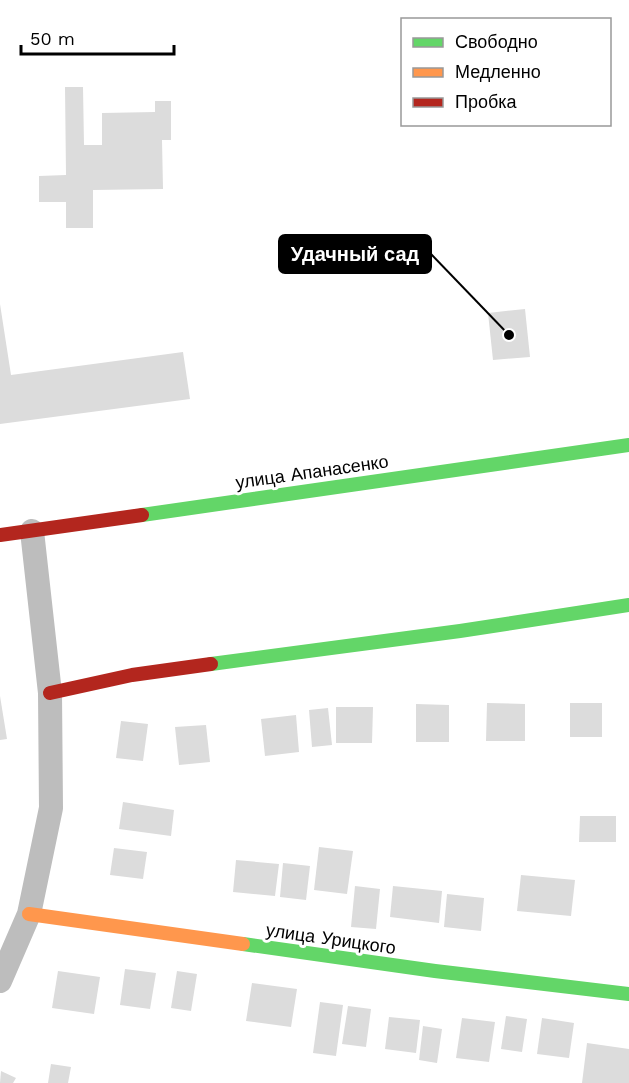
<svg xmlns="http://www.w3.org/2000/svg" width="629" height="1083" viewBox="0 0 629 1083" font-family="'Work Sans',sans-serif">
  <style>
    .building { fill: #dcdcdc }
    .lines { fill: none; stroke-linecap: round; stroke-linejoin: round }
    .street { stroke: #bdbdbd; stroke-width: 24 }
    .fast { stroke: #63d668; stroke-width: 14 }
    .slow { stroke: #ff974d; stroke-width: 14 }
    .jam { stroke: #b3261e; stroke-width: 14 }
    .labels { text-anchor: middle; stroke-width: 6; stroke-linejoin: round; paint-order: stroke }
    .street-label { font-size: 18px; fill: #000; stroke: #fff }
    .leader { fill: none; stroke: #000; stroke-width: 2 }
    .callout-dot { fill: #000; stroke: #fff; stroke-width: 2 }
    .callout { fill: #000; stroke: #000; stroke-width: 2 }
    .callout-label { font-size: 20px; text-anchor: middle; font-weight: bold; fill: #fff }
  </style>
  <rect width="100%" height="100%" fill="#fff"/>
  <g class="building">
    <polygon points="65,87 83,87 84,145 102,145 102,113 155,112 155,101 171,101 171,140 162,140 163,189 93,190 93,228 66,228 66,202 39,202 39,176 66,175"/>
    <polygon points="0,304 11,375 183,352 190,399 0,424"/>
    <polygon points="525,309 530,357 493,360 488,313"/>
    <polygon points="0,696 7,739 0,740"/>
    <polygon points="487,703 525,704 525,741 486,741"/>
    <rect x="570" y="703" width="32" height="34"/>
    <polygon points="416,704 449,705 449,742 416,742"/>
    <polygon points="336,707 373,707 372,743 336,743"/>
    <polygon points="328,708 332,745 312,747 309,710"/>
    <polygon points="296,715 299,752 265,756 261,719"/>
    <polygon points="121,721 148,724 143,761 116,758"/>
    <polygon points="206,725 210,762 179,765 175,727"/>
    <polygon points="123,802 174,810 171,836 119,829"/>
    <polygon points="580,816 616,816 616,842 579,842"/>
    <polygon points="319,847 353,851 347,894 314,890"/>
    <polygon points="114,848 147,852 143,879 110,875"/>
    <polygon points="236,860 279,864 275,896 233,892"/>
    <polygon points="283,863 310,866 306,900 280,897"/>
    <polygon points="521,875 575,880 571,916 517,911"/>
    <polygon points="355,886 380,889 376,929 351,927"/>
    <polygon points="393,886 442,891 439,923 390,917"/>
    <polygon points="447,894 484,898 481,931 444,927"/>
    <polygon points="125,969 156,973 150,1009 120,1005"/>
    <polygon points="58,971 100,977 94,1014 52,1008"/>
    <polygon points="177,971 197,974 191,1011 171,1008"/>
    <polygon points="252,983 297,989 291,1027 246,1021"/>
    <polygon points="320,1002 343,1005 336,1056 313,1053"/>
    <polygon points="348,1006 371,1009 366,1047 342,1044"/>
    <polygon points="506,1016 527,1019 522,1052 501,1049"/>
    <polygon points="389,1017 420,1020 416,1053 385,1049"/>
    <polygon points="462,1018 495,1022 489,1062 456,1058"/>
    <polygon points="542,1018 574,1023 569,1058 537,1054"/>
    <polygon points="423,1026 442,1029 437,1063 419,1060"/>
    <polygon points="587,1043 629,1049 629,1083 582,1083"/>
    <polygon points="51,1064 71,1067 68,1083 48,1083"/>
    <polygon points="1,1071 16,1078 13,1083 0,1083"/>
  </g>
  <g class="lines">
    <polyline class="street" points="0,981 29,914 51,808 50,693 32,531"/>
    <g class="fast">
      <polyline points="142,515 629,445"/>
      <polyline points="211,664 460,631 629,605"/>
      <polyline points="243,944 435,971 629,994"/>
    </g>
    <polyline class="slow" points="29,914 243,944"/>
    <g class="jam">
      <polyline points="0,535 142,515"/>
      <polyline points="50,693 132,675 211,664"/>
    </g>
  </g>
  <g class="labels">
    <g class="street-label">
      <text transform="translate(312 472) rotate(-8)" y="6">улица Апанасенко</text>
      <text transform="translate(331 939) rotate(8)" y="6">улица Урицкого</text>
    </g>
  </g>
  <path class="leader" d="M509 335L431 254"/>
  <circle class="callout-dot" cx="509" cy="335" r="6"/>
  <rect class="callout" x="279" y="235" width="152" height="38" rx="6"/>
  <g class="callout-label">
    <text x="355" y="261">Удачный сад</text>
  </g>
  <rect x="401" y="18" width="210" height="108" fill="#ffffff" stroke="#999999" stroke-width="1.5"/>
  <rect x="413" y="38" width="30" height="9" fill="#63d668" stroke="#999999" stroke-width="1.5"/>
  <text x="455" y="48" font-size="18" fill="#000000">Свободно</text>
  <rect x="413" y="68" width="30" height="9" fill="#ff974d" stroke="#999999" stroke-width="1.5"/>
  <text x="455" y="78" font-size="18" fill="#000000">Медленно</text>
  <rect x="413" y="98" width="30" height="9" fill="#b3261e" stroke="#999999" stroke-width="1.5"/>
  <text x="455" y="108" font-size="18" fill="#000000">Пробка</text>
  <path d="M21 45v9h153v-9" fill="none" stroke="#000000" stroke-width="3"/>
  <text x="30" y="45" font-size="18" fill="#000000" stroke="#ffffff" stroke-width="4.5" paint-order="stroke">50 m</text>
</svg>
